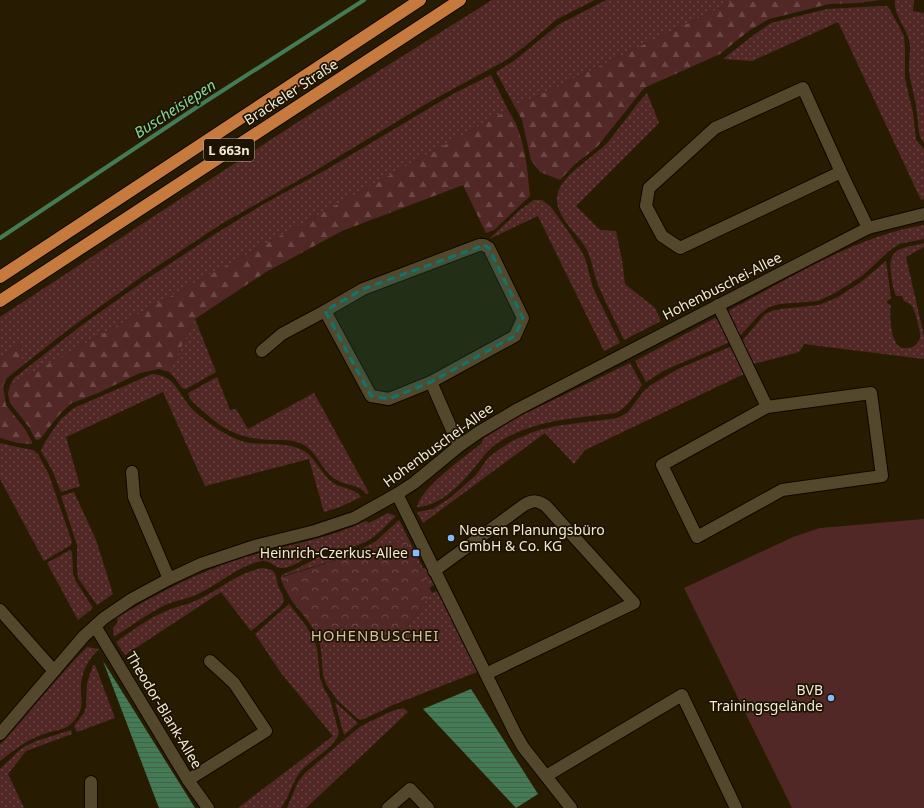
<svg xmlns="http://www.w3.org/2000/svg" width="924" height="808" viewBox="0 0 924 808" font-family="'Noto Sans',sans-serif">
  <style>
    .grass { fill: url(#grass-dots) }
    .forest { fill: url(#forest-firs) }
    .park { fill: url(#park-crowns) }
    .garden { fill: #522827 }
    .water { fill: url(#water-rules) }
    .lines { fill: none; stroke-linecap: round; stroke-linejoin: round }
    .stream { stroke: #437b55; stroke-width: 4 }
    .minor-casing { stroke: #0f0600; stroke-width: 14 }
    .trunk-casing { stroke: #0f0600; stroke-width: 14 }
    .minor { stroke: #53482b; stroke-width: 12 }
    .trunk { stroke: #c67a3e; stroke-width: 12 }
    .marked { fill: #0f766e; fill-opacity: 0.2; stroke: #0f766e; stroke-width: 3; stroke-dasharray: 8 5; stroke-linejoin: round }
    .poi-dot { fill: #83bcfa; stroke: #1d1300; stroke-width: 1.5 }
    .labels { text-anchor: middle; stroke-width: 3.5; stroke-linejoin: round; paint-order: stroke }
    .shield { fill: #1d1300; stroke: #b1aa98; stroke-width: 1 }
    .shield-label { font-size: 13px; font-weight: bold; fill: #f1ead9 }
    .street-label { font-size: 14px; fill: #f1ead9; stroke: #1d1300 }
    .poi-label { font-size: 14px; fill: #f1ead9; stroke: #1d1300; text-anchor: end }
    .water-label { font-size: 15px; font-style: italic; fill: #82d59c; stroke: #1d1300 }
    .neighbourhood-label { font-size: 15px; letter-spacing: 1px; fill: #cfc1a0; stroke: #1d1300 }
  </style>
  <defs>
    <pattern id="grass-dots" width="8" height="8" patternUnits="userSpaceOnUse"><rect width="8" height="8" fill="#522827"/><path d="M2 2h.1M6 6h.1" fill="none" stroke="#6b4746" stroke-width="1.8" stroke-linecap="round"/></pattern>
    <pattern id="forest-firs" width="22" height="20" patternUnits="userSpaceOnUse"><rect width="22" height="20" fill="#522827"/><path d="M5 1l3.5 6h-7zM16 11l3.5 6h-7z" fill="#6b4746"/></pattern>
    <pattern id="park-crowns" width="20" height="18" patternUnits="userSpaceOnUse"><rect width="20" height="18" fill="#522827"/><path d="M2 6a3 3 0 1 1 6 0M12 15a3 3 0 1 1 6 0" fill="none" stroke="#6b4746"/></pattern>
    <pattern id="water-rules" width="6" height="5" patternUnits="userSpaceOnUse"><rect width="6" height="5" fill="#437b55"/><path d="M0 2.5h6" fill="none" stroke="#46604b"/></pattern>
  </defs>
  <rect width="100%" height="100%" fill="#271c01"/>
  <g class="grass">
    <polygon points="492,0 595,0 557,19 524,47 508,59 431,101 313,172 223,223 144,275 69,329 22,366 20,344 0,358 0,317 304,118"/>
    <polygon points="606,0 736,0 515,107 496,72 515,60 558,25"/>
    <path d="M 895,0 L 914,0 L 913,11 L 924,13 L 924,143 C 917,135 919,124 917,113 C 916,101 912,89 910,77 C 908,67 910,57 910,46 C 909,29 893,16 895,0 Z"/>
    <polygon points="882,6 887,6 889,8 904,36 905,49 905,79 913,113 916,140 924,149 924,199 921,200 838,22 752,61 723,59 755,34 771,23 827,9"/>
    <polygon points="491,75 508,110 10,385 14,378 82,325 144,281 212,236 262,205 329,168 453,94"/>
    <path d="M 647,93 L 659,123 L 576,206 L 600,230 L 616,231 L 622,260 L 625,284 L 655,308 L 661,321 L 624,340 C 616,322 606,304 598,285 C 593,272 592,257 584,245 C 575,232 556,216 557,198 C 558,176 595,157 609,141 C 622,125 633,108 647,93 Z"/>
    <polygon points="534,200 542,200 551,207 579,247 585,258 593,288 620,343 604,351 538,216 489,239 521,209"/>
    <path d="M 924,225 L 924,239 L 899,244 L 889,251 L 862,276 L 835,293 L 818,301 L 780,304 L 769,307 L 760,314 L 739,337 L 728,315 L 730,310 C 790,278 856,236 924,225 Z"/>
    <path d="M 924,243 L 924,247 L 906,257 L 924,336 L 924,359 L 804,344 L 799,352 L 753,364 L 742,341 L 765,314 L 772,311 L 781,309 L 819,305 L 838,297 L 861,282 L 886,261 L 891,298 L 886,302 L 891,306 C 889,315 891,342 900,347 C 904,349 908,348 913,347 C 916,345 920,341 920,337 C 921,331 915,311 912,306 C 910,304 907,302 904,301 L 902,296 L 896,296 C 893,289 892,282 891,274 C 887,246 903,249 924,243 Z"/>
    <polygon points="715,318 718,320 730,342 665,370 646,382 635,361"/>
    <polygon points="195,319 216,372 186,389 182,388 175,378 169,372"/>
    <polygon points="732,346 746,373 585,450 574,464 545,433 423,523 417,512 433,509 450,498 476,475 488,458 497,451 512,441 536,431 556,426 618,418 628,412 643,392 651,385 678,369"/>
    <path d="M 630,363 L 642,385 C 634,396 628,406 616,413 C 575,418 531,420 496,444 C 485,452 478,464 469,474 C 456,489 438,506 417,507 C 423,485 464,458 482,443 L 483,439 L 518,417 Z"/>
    <path d="M 152,374 C 175,375 178,393 191,408 C 201,418 215,428 228,435 C 235,439 243,442 250,443 C 268,445 288,442 304,451 C 316,458 321,474 332,482 C 341,489 354,487 361,497 L 340,507 L 324,512 L 309,459 L 205,486 L 163,392 L 66,437 L 80,486 L 61,492 L 52,470 L 41,451 L 45,442 L 60,420 L 74,408 Z"/>
    <path d="M 217,377 L 230,410 L 236,409 L 248,429 L 314,393 L 369,493 L 366,494 C 360,484 346,486 337,480 C 322,472 318,453 304,445 C 294,439 281,440 271,440 C 240,438 226,432 203,411 C 197,406 189,400 188,393 Z"/>
    <polygon points="0,443 17,447 33,450 38,454 49,475 72,542 71,545 44,561 0,479"/>
    <polygon points="74,492 96,540 113,594 97,605 78,578 77,569 77,545 61,496"/>
    <path d="M 388,513 L 396,516 C 379,532 371,544 346,548 C 337,550 328,549 319,552 C 307,556 297,566 283,568 C 275,569 270,559 261,561 C 241,565 218,584 200,593 C 189,599 176,600 165,605 C 147,614 131,626 114,637 L 113,628 L 118,622 L 117,618 C 159,592 198,572 246,557 C 287,545 328,539 366,521 L 369,523 Z"/>
    <polygon points="399,520 423,568 425,568 434,585 429,588 406,541 384,545 283,576 284,587 281,579 282,575 300,567 319,557 347,553 363,548 375,542"/>
    <polygon points="70,550 72,552 73,573 75,580 93,608 78,620 47,563"/>
    <path d="M 262,568 C 280,570 274,576 279,588 C 281,592 283,596 284,600 L 281,606 L 251,631 L 221,592 L 125,655 L 116,642 C 133,630 150,617 169,610 C 177,606 187,605 195,601 C 218,591 237,573 262,568 Z"/>
    <polygon points="437,591 477,672 393,705 364,719 360,720 357,718 338,701 326,684 323,675 321,650 318,636 346,626 386,637 400,636 432,593"/>
    <path d="M 289,604 L 306,626 L 313,637 L 317,648 L 320,678 L 325,691 L 330,699 L 339,733 C 335,748 310,760 300,772 C 292,783 289,797 281,808 L 238,808 L 333,736 L 281,673 L 255,634 Z"/>
    <path d="M 87,647 L 99,649 C 89,658 83,669 81,683 C 80,700 86,709 72,723 C 64,731 50,731 41,735 C 25,741 13,751 0,761 L 0,745 C 30,713 56,678 87,647 Z"/>
    <polygon points="93,665 95,665 115,718 77,732 74,726 84,713 86,707 87,683"/>
    <polygon points="335,702 358,723 344,735"/>
    <polygon points="403,708 408,712 306,808 287,808 298,782 305,773 338,745 361,726 392,711"/>
    <polygon points="71,730 72,734 26,751 8,774 24,808 0,808 0,769 22,748 36,741"/>
  </g>
  <g class="forest">
    <polygon points="736,0 881,0 857,3 829,4 769,19 750,30 720,54 644,88 597,147 575,164 560,180 540,172 531,160 522,120 515,107"/>
    <path d="M 508,110 C 525,135 527,167 530,196 L 494,230 L 486,233 L 463,185 L 342,231 L 266,272 L 195,319 L 169,372 L 159,369 L 140,373 L 98,393 L 70,404 L 59,415 L 40,439 L 37,440 L 35,439 L 29,427 L 10,403 L 8,394 L 10,385 Z"/>
    <polygon points="20,344 22,366 7,378 3,386 6,405 25,429 32,442 32,444 18,443 0,438 0,358"/>
  </g>
  <polygon class="park" points="406,541 432,593 400,636 386,637 346,626 318,636 308,621 292,601 284,587 283,577 384,545"/>
  <polygon class="garden" points="924,519 924,808 792,808 684,588 793,537 820,528"/>
  <g class="water">
    <polygon points="103,661 195,808 159,808"/>
    <polygon points="471,689 538,794 516,808 423,709"/>
  </g>
  <g class="lines">
    <polyline class="stream" points="0,238 194,109 364,0"/>
    <g class="minor-casing">
      <g id="minor">
        <polyline points="841,172 680,248 662,236 646,206 649,188 715,128 803,88 841,172 868,228"/>
        <polyline points="718,305 767,407 662,465 697,537 782,490 882,476 871,393 767,407"/>
        <polyline points="325,311 363,289 479,245 484,245 489,248 523,318 515,336 431,382"/>
        <polyline points="262,351 282,334 325,311 371,396 389,399 431,382 459,446"/>
        <polyline points="132,472 134,497 169,579"/>
        <polyline points="397,494 515,733 523,747 571,808"/>
        <path d="M 434,571 L 524,505 C 533,500 538,500 546,506 L 634,603 L 486,674"/>
        <polyline points="0,610 54,671"/>
        <polyline points="95,626 188,780 208,808"/>
        <polyline points="0,734 84,636 104,618 132,599 169,579 201,564 255,546 315,531 354,518 397,494 414,483 459,446 479,432 518,409 868,228 924,214"/>
        <polyline points="546,776 682,695 736,808"/>
        <polyline points="188,780 266,731 234,683 210,661"/>
        <polyline points="91,808 91,782"/>
        <polyline points="388,808 410,789 428,808"/>
      </g>
    </g>
    <g class="trunk-casing">
      <g id="trunk">
        <polyline points="0,277 420,0"/>
        <polyline points="0,301 460,0"/>
      </g>
    </g>
    <use href="#minor" class="minor"/>
    <use href="#trunk" class="trunk"/>
  </g>
  <path class="marked" d="M 484,245 L 489,248 L 523,318 L 515,336 L 431,382 L 389,399 L 371,396 L 325,311 L 363,289 Z"/>
  <g class="poi-dot">
    <circle cx="451" cy="538" r="4"/>
    <rect x="412" y="549" width="8" height="8" rx="2"/>
    <circle cx="831" cy="698" r="4"/>
  </g>
  <g class="labels">
    <rect class="shield" x="204" y="139" width="50" height="22" rx="3"/>
    <g class="shield-label">
      <text x="229" y="155">L 663n</text>
    </g>
    <g class="street-label">
      <text transform="translate(291 92) rotate(-33)" y="5">Brackeler Straße</text>
      <text transform="translate(722 286) rotate(-27)" y="5">Hohenbuschei-Allee</text>
      <text transform="translate(438 445) rotate(-36)" y="5">Hohenbuschei-Allee</text>
      <text transform="translate(164 710) rotate(59)" y="5">Theodor-Blank-Allee</text>
    </g>
    <g class="poi-label">
      <text x="459" y="535" text-anchor="start">Neesen Planungsbüro<tspan x="459" dy="16">GmbH &amp; Co. KG</tspan></text>
      <text x="408" y="558">Heinrich-Czerkus-Allee</text>
      <text x="823" y="695">BVB<tspan x="823" dy="16">Trainingsgelände</tspan></text>
    </g>
    <g class="water-label">
      <text transform="translate(175 109) rotate(-33)" y="5">Buscheisiepen</text>
    </g>
    <g class="neighbourhood-label">
      <text x="375" y="641">HOHENBUSCHEI</text>
    </g>
  </g>
</svg>
